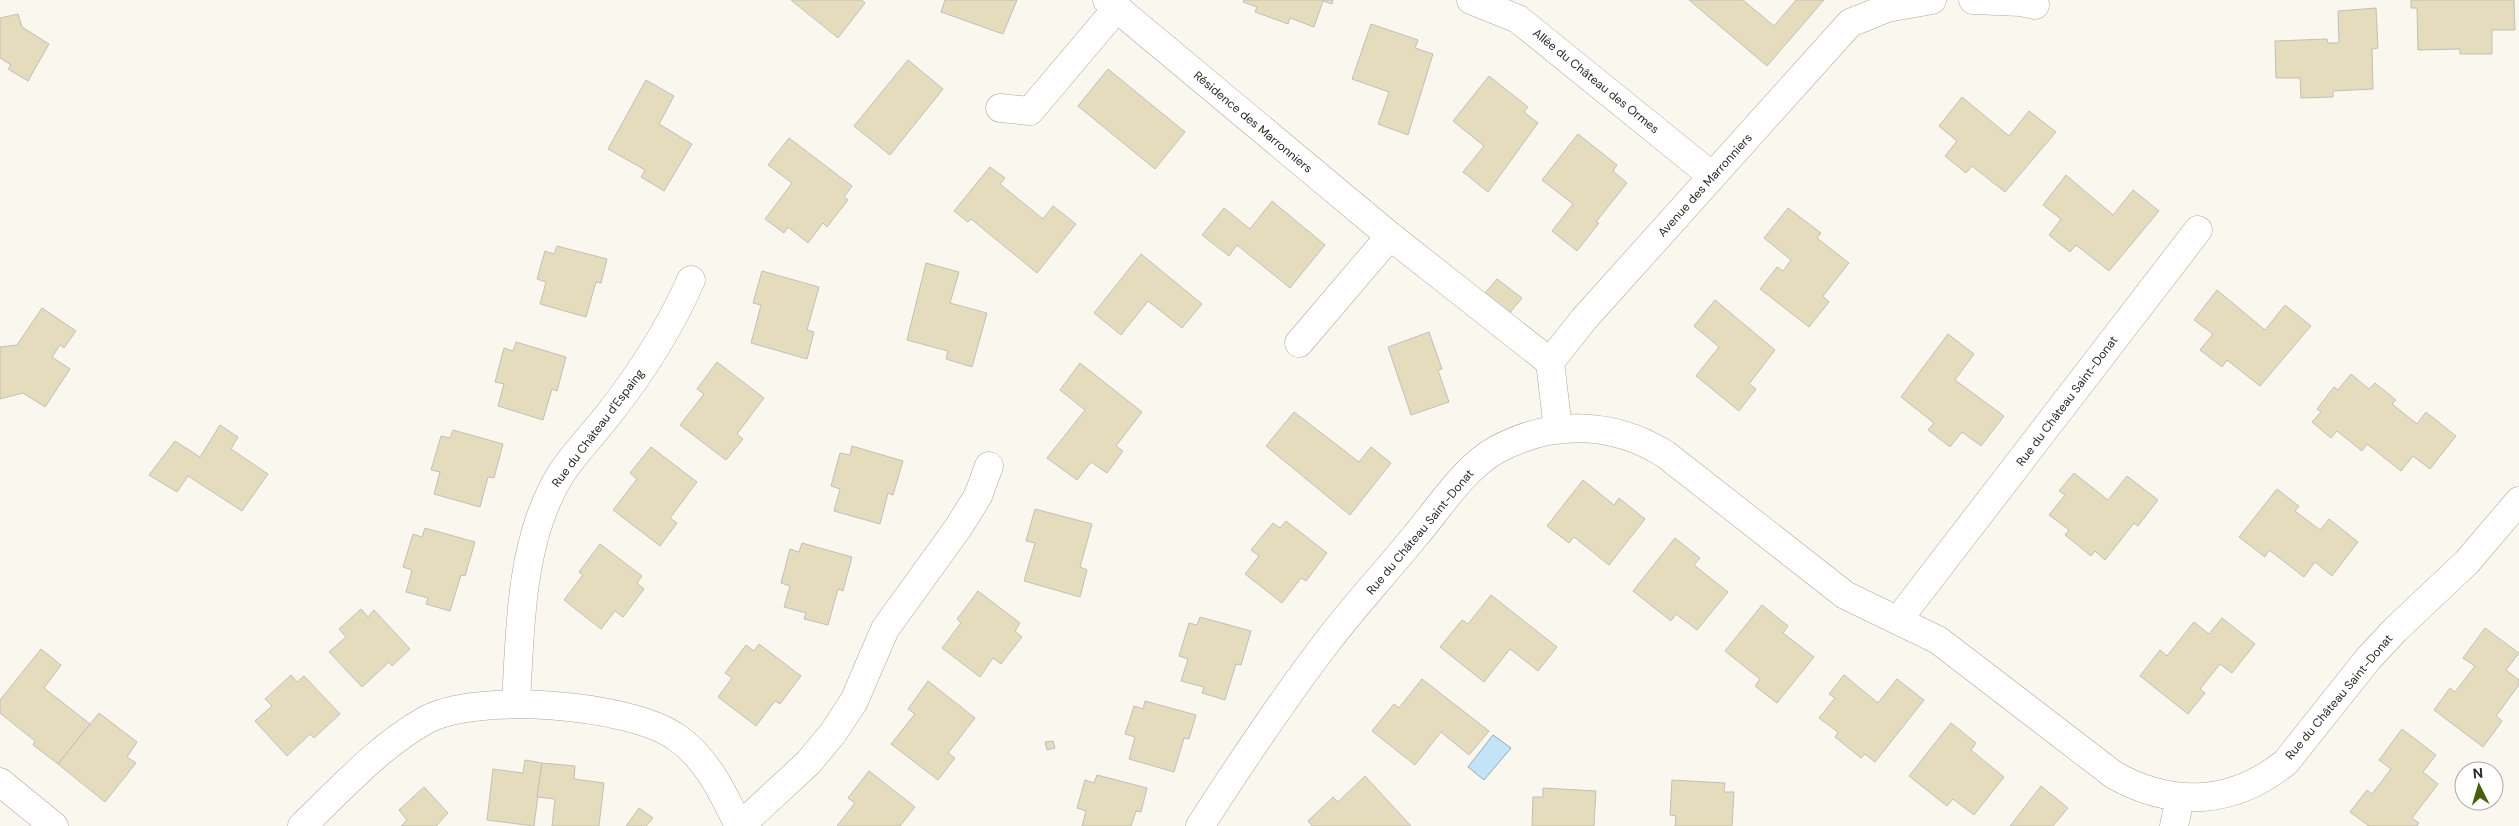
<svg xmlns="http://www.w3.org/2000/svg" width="2519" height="826" viewBox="0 0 2519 826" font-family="'DM Sans',sans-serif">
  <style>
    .water { fill: #c3e3f7; stroke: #95abb8 }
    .building { fill: #e4dcbc; stroke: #c2c0b7 }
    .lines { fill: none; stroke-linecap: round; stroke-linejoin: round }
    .minor-casing { stroke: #aaa89f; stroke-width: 29 }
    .minor { stroke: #fff; stroke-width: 28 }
    .labels { text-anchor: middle; stroke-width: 4; stroke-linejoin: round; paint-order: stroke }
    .street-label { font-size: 12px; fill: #2a2925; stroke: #fff }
  </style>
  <rect width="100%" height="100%" fill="#faf8ee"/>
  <polygon class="water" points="1493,735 1511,748 1484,780 1468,767"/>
  <g class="building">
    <polygon points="791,0 862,0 865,3 838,38"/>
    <polygon points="945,0 1017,0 1003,34 941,12"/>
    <polygon points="1244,0 1333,0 1332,4 1323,1 1314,27 1290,18 1288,24 1255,12 1257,7 1243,2"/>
    <polygon points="1689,0 1743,0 1774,26 1796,0 1824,0 1767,66"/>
    <polygon points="2411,0 2514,0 2515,30 2492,30 2492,54 2460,54 2460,49 2418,50 2417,8 2411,8"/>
    <polygon points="2376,8 2378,48 2372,49 2373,89 2333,91 2333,97 2301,98 2300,78 2276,78 2275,41 2327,39 2328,43 2339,43 2338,11"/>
    <polygon points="18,14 22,27 49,44 28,81 8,69 11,65 0,58 0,18"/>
    <polygon points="1371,24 1418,40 1415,48 1433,54 1408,135 1378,124 1389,92 1352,79"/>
    <polygon points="908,60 943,89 890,155 854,126"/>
    <polygon points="1108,69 1185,132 1155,169 1078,106"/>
    <polygon points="1489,76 1528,107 1524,112 1538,123 1488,192 1463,172 1484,146 1453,121"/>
    <polygon points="646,80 674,96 659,124 692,144 664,191 641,177 645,170 608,149"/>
    <polygon points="1962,97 2009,136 2029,111 2056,132 2005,192 1972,166 1966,173 1945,156 1957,141 1939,126"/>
    <polygon points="1578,134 1617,165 1613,171 1627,183 1596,222 1599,223 1577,251 1552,231 1573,204 1542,180"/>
    <polygon points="789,138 852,186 844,197 848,200 827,227 823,223 808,243 788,227 784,233 765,219 792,183 768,165"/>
    <polygon points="990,167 1005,178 1000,184 1043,219 1053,206 1076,224 1037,273 971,219 968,222 954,211"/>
    <polygon points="2066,175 2113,215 2133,190 2159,211 2109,271 2076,245 2070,252 2049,235 2061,219 2043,205"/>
    <polygon points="1272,201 1325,245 1290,288 1237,245 1229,256 1202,235 1224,208 1250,229"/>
    <polygon points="1788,208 1821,233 1817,238 1849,263 1823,296 1829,302 1809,327 1760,289 1777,267 1783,271 1791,260 1764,238"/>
    <polygon points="557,246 607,259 601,283 596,282 586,317 540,304 546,282 537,279 545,251 554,254"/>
    <polygon points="1141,254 1202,304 1182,328 1148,301 1121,335 1094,313"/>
    <polygon points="926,263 959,272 950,303 987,313 972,367 946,359 948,351 907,340"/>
    <polygon points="762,271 819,287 807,330 814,332 807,359 751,343 761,305 753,303"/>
    <polygon points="1497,279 1522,298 1508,315 1483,295"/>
    <polygon points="2217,290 2265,330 2285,305 2311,326 2260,386 2227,360 2222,367 2200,350 2213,334 2194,320"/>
    <polygon points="1715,300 1775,350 1749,384 1756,389 1739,411 1696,376 1719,347 1694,326"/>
    <polygon points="42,308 76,331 64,348 60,345 52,357 70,369 45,407 23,393 0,399 0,347 17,345"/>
    <polygon points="1429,332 1442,369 1438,370 1449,402 1411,415 1388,347"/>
    <polygon points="1948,334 1974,354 1955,380 2004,416 1981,446 1962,432 1950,447 1928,430 1934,423 1901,397"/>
    <polygon points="516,342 566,357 557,391 552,389 543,420 498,406 504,384 495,382 504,348 513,351"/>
    <polygon points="717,362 764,398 737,434 743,439 726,460 680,425 704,394 697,389"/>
    <polygon points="1080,363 1142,412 1116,446 1123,451 1107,473 1091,462 1077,480 1047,458 1085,410 1060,390"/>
    <polygon points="2351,374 2369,389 2375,383 2396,400 2392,404 2417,424 2426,412 2456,436 2430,469 2413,456 2401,471 2367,444 2362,451 2337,431 2331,438 2312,422 2321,412 2317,409 2334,387 2338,390"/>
    <polygon points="1294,412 1359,462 1371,447 1391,463 1350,515 1266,446"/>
    <polygon points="220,425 238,437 231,449 268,474 242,511 188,476 177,492 149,475 175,441 200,457"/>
    <polygon points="453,430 503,444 494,478 488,477 480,507 434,494 440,472 431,470 441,436 450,438"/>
    <polygon points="852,446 903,461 893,495 888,493 880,524 834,511 840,489 831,486 840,453 850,455"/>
    <polygon points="651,447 697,482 670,518 677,523 660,546 613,510 637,479 630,473"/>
    <polygon points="2074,473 2108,500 2127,476 2158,500 2138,526 2134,523 2105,560 2095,551 2091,556 2065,535 2069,530 2049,515 2065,495 2059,491"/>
    <polygon points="1583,480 1614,505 1619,498 1645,519 1609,565 1574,537 1569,543 1547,526"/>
    <polygon points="2277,489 2299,506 2295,511 2320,530 2329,519 2358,542 2332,576 2315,562 2304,577 2269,550 2265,557 2239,537"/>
    <polygon points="1035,509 1092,524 1080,567 1087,570 1080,597 1024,581 1035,543 1026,541"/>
    <polygon points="1286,521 1327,553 1306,581 1301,578 1282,603 1245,574 1259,556 1251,550 1273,523 1280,528"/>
    <polygon points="425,528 475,542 465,576 461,575 450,611 426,604 428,598 406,592 412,570 403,567 413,534 422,537"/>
    <polygon points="1675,538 1700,558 1694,565 1728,592 1697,630 1676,614 1671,621 1633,591"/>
    <polygon points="802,543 852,557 843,591 838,589 828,625 804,619 806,613 784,607 790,586 781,583 790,549 799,552"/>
    <polygon points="600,544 642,576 637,583 644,589 623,617 615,611 601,629 564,600 583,575 579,572"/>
    <polygon points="978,591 1020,623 1015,631 1022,637 1001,664 993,658 980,677 942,648 961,623 957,619"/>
    <polygon points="1491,595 1557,647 1538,671 1510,649 1484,682 1440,647 1462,620 1468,624"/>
    <polygon points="1762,605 1788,626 1783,633 1814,657 1777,703 1755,686 1760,679 1725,651"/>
    <polygon points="361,609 368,617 374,610 410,649 392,666 389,662 362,687 329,652 346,637 339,629"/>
    <polygon points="1200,617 1251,631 1241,665 1236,664 1225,700 1202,693 1204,687 1181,681 1188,659 1179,656 1189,623 1197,625"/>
    <polygon points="2222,618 2255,644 2232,673 2220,664 2200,689 2205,693 2188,714 2140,676 2160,650 2167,656 2194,622 2209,634"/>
    <polygon points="2485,628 2519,653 2506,670 2519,680 2519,685 2496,716 2502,721 2483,747 2434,710 2450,688 2455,692 2475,666 2463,658"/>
    <polygon points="759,644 801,676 780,704 775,701 756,726 718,697 732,678 725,673 746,645 754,651"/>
    <polygon points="41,649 61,665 44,688 90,724 58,764 33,745 35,741 0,713 0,700"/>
    <polygon points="291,675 297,682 304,676 340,714 314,738 310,734 287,756 255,721 272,706 265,699"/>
    <polygon points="1844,675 1878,703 1897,679 1924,700 1875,762 1865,754 1861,758 1835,737 1838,732 1819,718 1835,698 1829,694"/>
    <polygon points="1422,679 1489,731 1469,755 1441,732 1415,765 1372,731 1394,704 1399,708"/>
    <polygon points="928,681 975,718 948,753 955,758 938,780 891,744 915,714 908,709"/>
    <polygon points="1145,701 1196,715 1189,739 1184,738 1174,772 1129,759 1135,737 1125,734 1134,706 1143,709"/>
    <polygon points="99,713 137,742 127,757 136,763 105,802 58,764"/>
    <polygon points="1951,723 1976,743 1971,750 2004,777 1974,815 1953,799 1947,806 1909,776"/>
    <polygon points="2402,729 2436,755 2423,772 2438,784 2412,818 2419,823 2417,826 2369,826 2350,812 2367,790 2372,794 2391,769 2379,760"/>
    <polygon points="1053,741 1055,748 1047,750 1045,742"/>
    <polygon points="525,760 542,763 534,826 487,820 493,769 523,773"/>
    <polygon points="542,763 575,766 574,779 604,783 599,826 552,826 555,799 537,797"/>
    <polygon points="869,771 915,807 900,826 837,826 855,803 848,798"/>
    <polygon points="1097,775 1147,788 1141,812 1136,811 1131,826 1082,826 1086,811 1077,808 1085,780 1094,783"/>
    <polygon points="1365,776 1411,826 1312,826 1308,821 1333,797 1338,802"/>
    <polygon points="1672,780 1725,783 1724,792 1734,792 1732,826 1675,826 1676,816 1670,815"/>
    <polygon points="2041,786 2068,808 2053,826 2010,826"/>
    <polygon points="424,787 448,813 436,826 401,826 407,820 399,810"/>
    <polygon points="1543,788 1596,791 1594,826 1532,826 1533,797 1543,797"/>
    <polygon points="639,808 653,818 646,826 626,826"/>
  </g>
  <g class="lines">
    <g class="minor-casing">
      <g id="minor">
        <polyline points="1107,0 1390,236 1550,362"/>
        <polyline points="1471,0 1518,19 1712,176"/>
        <polyline points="1973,0 2021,2 2035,5"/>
        <polyline points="1000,108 1030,111 1117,8"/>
        <polyline points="1299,343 1390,236"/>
        <polyline points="1558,429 1550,362 1584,319 1850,23 1887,8 1932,0"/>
        <polyline points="1898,620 2198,230"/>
        <path d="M 516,703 C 520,633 520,551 553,488 C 565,463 591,437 608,415 C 642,372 669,330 691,280"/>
        <polyline points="0,782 54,826"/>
        <path d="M 302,826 C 340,790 379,746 426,720 C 477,692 629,704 676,737 C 707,758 723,793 739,826"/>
        <polyline points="740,826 809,762 833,733 854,701 885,629 958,528 978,496 989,466"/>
        <path d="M 1200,826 C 1240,764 1281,702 1327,642 C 1355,605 1387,571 1416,535 C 1440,507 1464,468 1496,450 C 1551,420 1612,421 1665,454 L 1845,595 L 1938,640 L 2114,775 C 2173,808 2233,805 2286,762 L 2368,659 L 2395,630 L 2467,562 L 2519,501"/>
        <polyline points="2174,826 2180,798"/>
      </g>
    </g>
    <use href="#minor" class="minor"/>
  </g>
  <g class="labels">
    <g class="street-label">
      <text transform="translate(1596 81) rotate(39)" y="4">Allée du Château des Ormes</text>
      <text transform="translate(1253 122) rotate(40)" y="4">Résidence des Marronniers</text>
      <text transform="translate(1705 185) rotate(-48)" y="4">Avenue des Marronniers</text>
      <text transform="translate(2067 401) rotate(-53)" y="4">Rue du Château Saint-Donat</text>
      <text transform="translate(598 428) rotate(-53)" y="4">Rue du Château d'Espaing</text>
      <text transform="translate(1420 532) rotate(-50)" y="4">Rue du Château Saint-Donat</text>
      <text transform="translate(2339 697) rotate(-50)" y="4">Rue du Château Saint-Donat</text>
    </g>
  </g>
  <g transform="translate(2479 786) rotate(355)"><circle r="24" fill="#ffffff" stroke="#aaa9a8"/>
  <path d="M0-4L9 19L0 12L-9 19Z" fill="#48600d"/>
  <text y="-8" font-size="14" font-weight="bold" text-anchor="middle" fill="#2a2925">N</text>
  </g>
</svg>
